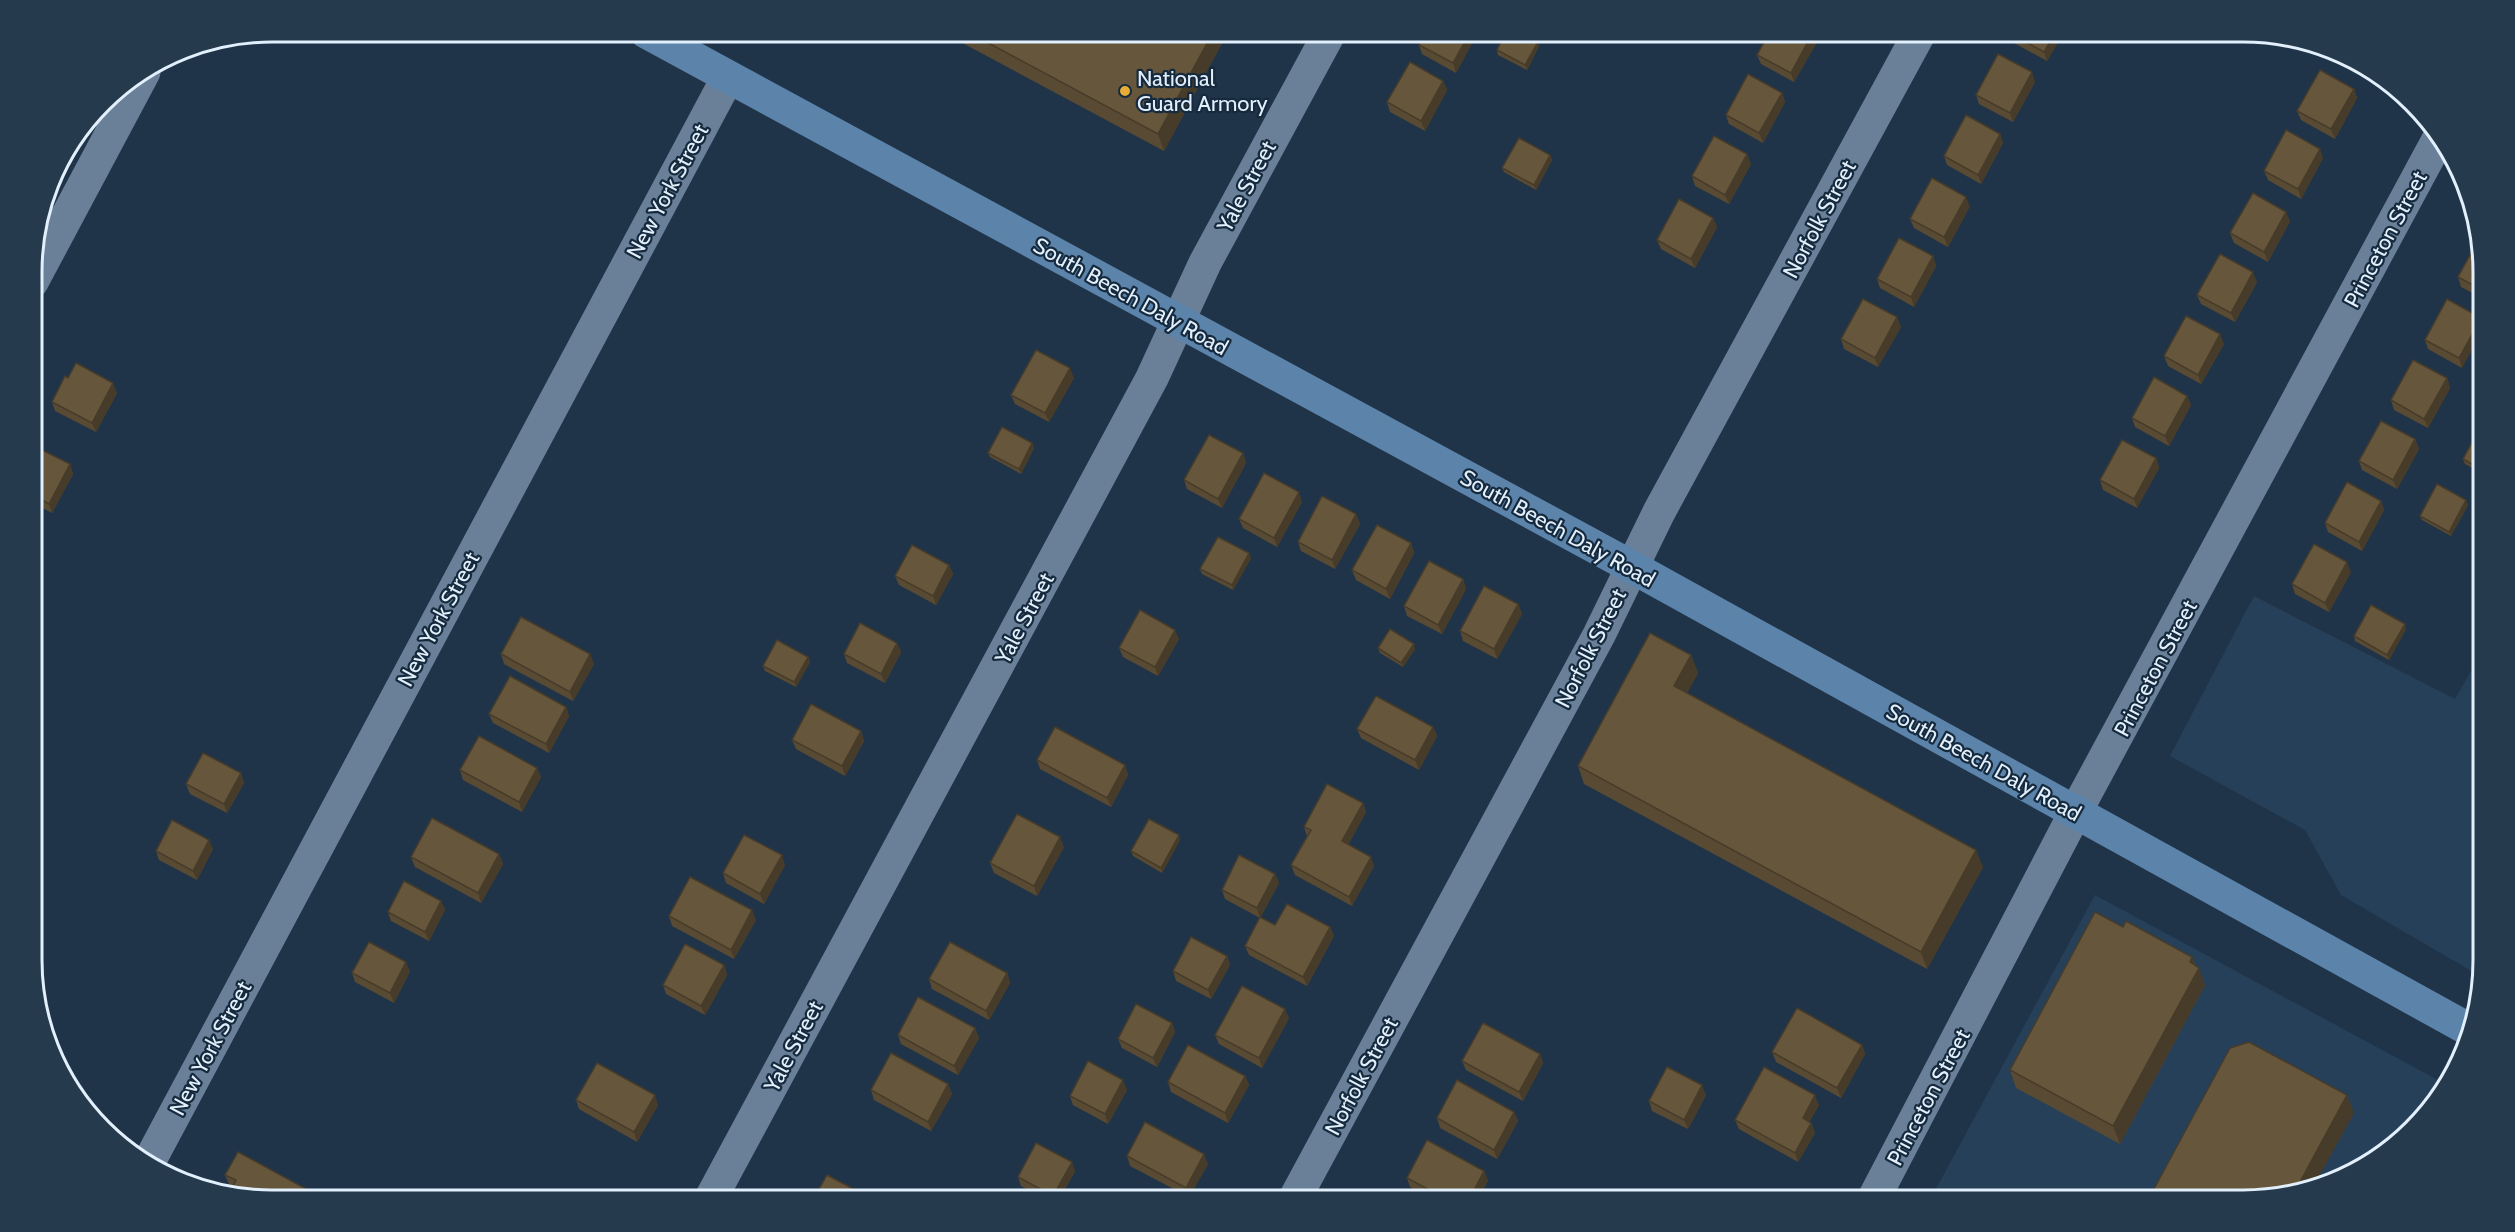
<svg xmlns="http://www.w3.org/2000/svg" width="2515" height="1232" viewBox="0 0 2515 1232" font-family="Cabin,sans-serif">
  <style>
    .built { fill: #264059 }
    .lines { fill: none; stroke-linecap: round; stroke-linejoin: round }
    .street { stroke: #698098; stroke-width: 33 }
    .secondary { stroke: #5c84ab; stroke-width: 33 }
    .wall { fill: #584a33 }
    .shaded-wall { fill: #473c29 }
    .building { fill: #66563b; stroke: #473c29; stroke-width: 1.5 }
    .poi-dot { fill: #e6ac36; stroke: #162a3e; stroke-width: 2 }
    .labels { text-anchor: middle; stroke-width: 4.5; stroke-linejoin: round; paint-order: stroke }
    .poi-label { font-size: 22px; fill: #e2effc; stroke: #162a3e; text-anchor: start }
    .street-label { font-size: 22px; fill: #e2effc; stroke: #162a3e }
    .rim { fill: none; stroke: #e2effc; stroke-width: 3 }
  </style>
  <rect width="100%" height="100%" fill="#203449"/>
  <g class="built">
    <polygon points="2254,596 2455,699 2483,650 2483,961 2480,976 2341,895 2305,830 2170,756"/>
    <polygon points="2095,895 2447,1085 2424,1119 2377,1160 2320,1188 2259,1200 1930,1200"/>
  </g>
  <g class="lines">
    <g class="street">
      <polyline points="32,282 144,72"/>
      <polyline points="149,1162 728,77"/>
      <polyline points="710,1200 1152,378 1205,263 1330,32"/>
      <polyline points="1294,1200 1599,635 1659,512 1920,32"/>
      <polyline points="1873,1200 2075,813 2440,136"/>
    </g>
    <polyline class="secondary" points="646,32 1632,567 2468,1029"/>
  </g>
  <g class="wall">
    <polygon points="942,32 1228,32 1164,151"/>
    <polygon points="1426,32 1478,32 1456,73 1422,54 1419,45"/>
    <polygon points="1585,32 1601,32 1597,38"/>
    <polygon points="1813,32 1817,42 1794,82 1761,64 1757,55"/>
    <polygon points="2011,32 2064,32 2047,61 2014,43 2010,33"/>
    <polygon points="1539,46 1527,70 1498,55 1497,50"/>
    <polygon points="2332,52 2349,56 2370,73 2368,77 2334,59"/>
    <polygon points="1443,81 1447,90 1425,131 1390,112 1387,102"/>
    <polygon points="2035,82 2013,122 1979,104 1976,95"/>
    <polygon points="2354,89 2357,98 2335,139 2301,120 2297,111"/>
    <polygon points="1782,93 1785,102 1763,143 1729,124 1726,115"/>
    <polygon points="2000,134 2003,143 1981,184 1947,165 1944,156"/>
    <polygon points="1747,154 1751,164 1729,204 1695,186 1692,176"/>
    <polygon points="1550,155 1552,160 1536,190 1504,172 1502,168"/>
    <polygon points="2323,158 2301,199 2268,180 2264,171"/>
    <polygon points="1970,206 1948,247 1914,228 1910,219"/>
    <polygon points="1713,218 1717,227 1695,268 1661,249 1657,240"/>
    <polygon points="2290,221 2268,262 2234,243 2230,233"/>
    <polygon points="2481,241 2482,298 2461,287 2458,277"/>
    <polygon points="1933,256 1936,266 1914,307 1880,288 1877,279"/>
    <polygon points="2257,282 2235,322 2201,304 2197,295"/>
    <polygon points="2447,299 2462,368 2428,349 2425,340"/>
    <polygon points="1901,327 1878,367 1844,349 1841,339"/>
    <polygon points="2224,344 2201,384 2168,366 2164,356"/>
    <polygon points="68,378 117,393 96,432 55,411 52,402"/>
    <polygon points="1074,378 1049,422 1015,404 1011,395"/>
    <polygon points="2447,378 2450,388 2428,428 2394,410 2391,400"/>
    <polygon points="2187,396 2191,405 2169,446 2135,427 2132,418"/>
    <polygon points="2482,429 2482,473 2465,464 2463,459"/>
    <polygon points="2415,439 2419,449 2397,489 2362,470 2359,461"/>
    <polygon points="1032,443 1034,448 1021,474 990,457 988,453"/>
    <polygon points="32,445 70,464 73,474 52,513 33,503"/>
    <polygon points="1243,453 1246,463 1222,508 1187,489 1184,480"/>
    <polygon points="2156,458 2159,468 2137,508 2103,490 2100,480"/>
    <polygon points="2381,501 2384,510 2362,551 2328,532 2325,523"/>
    <polygon points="1302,502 1277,547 1243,528 1239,519"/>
    <polygon points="2468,505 2451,536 2422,520 2420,516"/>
    <polygon points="1356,514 1360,524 1335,569 1301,551 1298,542"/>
    <polygon points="1411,543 1414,553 1390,599 1356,580 1352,570"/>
    <polygon points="1249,553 1251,558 1233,590 1202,574 1200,569"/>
    <polygon points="949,565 953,574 936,605 899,585 895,576"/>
    <polygon points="2351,572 2329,612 2295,594 2292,584"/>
    <polygon points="1463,579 1466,589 1442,634 1407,616 1404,606"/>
    <polygon points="1518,604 1522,614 1497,659 1463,641 1460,631"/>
    <polygon points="2406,629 2389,660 2355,641 2354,636"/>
    <polygon points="1179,639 1158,676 1123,657 1119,648"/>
    <polygon points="897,643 901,652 885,683 847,663 844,654"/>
    <polygon points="1378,648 1415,649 1403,667 1380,653"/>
    <polygon points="501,654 594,664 573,701 504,664"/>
    <polygon points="1691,655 1698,673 1687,693 1983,867 1927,969 1584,784 1578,766"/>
    <polygon points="808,657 810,662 796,687 765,671 763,666"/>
    <polygon points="566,707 569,716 549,753 493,723 489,714"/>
    <polygon points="1433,727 1437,736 1419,770 1361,738 1357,729"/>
    <polygon points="861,731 864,741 845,776 796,749 792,740"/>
    <polygon points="1037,760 1125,765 1128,775 1111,807 1040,769"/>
    <polygon points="537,768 541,777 522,812 463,780 460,770"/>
    <polygon points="241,773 244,783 227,813 190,794 186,784"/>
    <polygon points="1363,803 1366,812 1348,845 1374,866 1352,906 1295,875 1291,865 1307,836 1304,827"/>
    <polygon points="1180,840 1162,873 1133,856 1131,851"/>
    <polygon points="1064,847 1037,896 994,873 990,863"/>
    <polygon points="213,849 197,880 159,860 156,851"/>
    <polygon points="499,854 503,864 481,903 415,867 411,857"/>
    <polygon points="785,865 764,904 726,883 723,873"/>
    <polygon points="1275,874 1279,883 1260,918 1225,899 1222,890"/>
    <polygon points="441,901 445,910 429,941 391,921 388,912"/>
    <polygon points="669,916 756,920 734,959 672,926"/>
    <polygon points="1275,925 1330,927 1334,936 1307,986 1249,955 1245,946"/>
    <polygon points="2123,927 2192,957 2205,985 2120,1144 2016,1088 2010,1070"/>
    <polygon points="1227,956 1230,965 1211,999 1176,981 1173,971"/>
    <polygon points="724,965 727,975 705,1015 666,994 663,985"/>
    <polygon points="410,971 394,1003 355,982 352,973"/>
    <polygon points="1007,973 1010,983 989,1020 932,989 929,979"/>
    <polygon points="1289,1018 1262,1068 1219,1044 1215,1035"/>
    <polygon points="1172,1023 1175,1032 1157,1067 1122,1048 1118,1039"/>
    <polygon points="975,1028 979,1038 958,1075 901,1044 898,1035"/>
    <polygon points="1862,1045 1865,1054 1841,1098 1776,1062 1772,1052"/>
    <polygon points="1540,1054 1543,1063 1523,1101 1466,1070 1462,1061"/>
    <polygon points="1245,1076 1249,1085 1228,1123 1171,1092 1168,1082"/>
    <polygon points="948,1084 952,1094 931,1131 874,1100 871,1090"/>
    <polygon points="1127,1090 1108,1124 1073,1105 1070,1096"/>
    <polygon points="1706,1095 1688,1129 1652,1111 1649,1101"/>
    <polygon points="576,1100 658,1105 637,1142 579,1109"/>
    <polygon points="1819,1105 1809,1122 1811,1123 1815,1133 1798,1162 1739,1129 1735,1120"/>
    <polygon points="1514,1112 1518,1121 1497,1159 1440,1128 1437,1118"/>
    <polygon points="1127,1156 1208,1164 1189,1197 1130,1166"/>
    <polygon points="1075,1171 1059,1200 1047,1200 1021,1186 1018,1177"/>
    <polygon points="1484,1171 1488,1181 1477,1200 1434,1200 1410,1187 1407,1178"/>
    <polygon points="225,1175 312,1200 272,1200 229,1184"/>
  </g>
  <g class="shaded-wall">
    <polygon points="1213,32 1228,32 1164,151 1158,134"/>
    <polygon points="1470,32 1478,32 1456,73 1453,63"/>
    <polygon points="1596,32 1601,32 1597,38 1595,33"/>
    <polygon points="1813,32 1817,42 1794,82 1791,73"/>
    <polygon points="2055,32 2064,32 2047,61 2044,52"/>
    <polygon points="1538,42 1539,46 1527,70 1525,65"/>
    <polygon points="2365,69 2370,73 2368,77"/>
    <polygon points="2032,72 2035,82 2013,122 2010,113"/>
    <polygon points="1443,81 1447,90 1425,131 1421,121"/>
    <polygon points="2354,89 2357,98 2335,139 2331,129"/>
    <polygon points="1782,93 1785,102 1763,143 1759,133"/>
    <polygon points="2000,134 2003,143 1981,184 1978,175"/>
    <polygon points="2320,149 2323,158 2301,199 2298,189"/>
    <polygon points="1747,154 1751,164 1729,204 1725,195"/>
    <polygon points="1550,155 1552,160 1536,190 1534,185"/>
    <polygon points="1966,197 1970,206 1948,247 1944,237"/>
    <polygon points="2286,212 2290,221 2268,262 2264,252"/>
    <polygon points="1713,218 1717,227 1695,268 1691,259"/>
    <polygon points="1933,256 1936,266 1914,307 1911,297"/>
    <polygon points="2253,272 2257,282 2235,322 2231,313"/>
    <polygon points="1897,317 1901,327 1878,367 1875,358"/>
    <polygon points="2481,318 2482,320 2482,332 2462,368 2459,358"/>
    <polygon points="2220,334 2224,344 2201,384 2198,375"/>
    <polygon points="1070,368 1074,378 1049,422 1045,413"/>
    <polygon points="2447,378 2450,388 2428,428 2424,419"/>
    <polygon points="113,383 117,393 96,432 92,423"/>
    <polygon points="2187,396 2191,405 2169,446 2165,436"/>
    <polygon points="2415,439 2419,449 2397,489 2393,480"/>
    <polygon points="1032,443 1034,448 1021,474 1019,469"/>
    <polygon points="1243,453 1246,463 1222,508 1218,499"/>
    <polygon points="2156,458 2159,468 2137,508 2134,499"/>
    <polygon points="70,464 73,474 52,513 49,504"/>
    <polygon points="1299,492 1302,502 1277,547 1274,538"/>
    <polygon points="2466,500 2468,505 2451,536 2449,532"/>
    <polygon points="2381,501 2384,510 2362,551 2359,542"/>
    <polygon points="1356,514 1360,524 1335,569 1332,560"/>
    <polygon points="1411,543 1414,553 1390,599 1386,589"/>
    <polygon points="1249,553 1251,558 1233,590 1232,585"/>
    <polygon points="2347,562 2351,572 2329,612 2325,603"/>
    <polygon points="949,565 953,574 936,605 933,596"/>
    <polygon points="1463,579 1466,589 1442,634 1438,625"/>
    <polygon points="1518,604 1522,614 1497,659 1494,649"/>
    <polygon points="2405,624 2406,629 2389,660 2387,655"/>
    <polygon points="1175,630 1179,639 1158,676 1155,667"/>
    <polygon points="897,643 901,652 885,683 881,674"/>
    <polygon points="1414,644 1415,649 1403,667 1401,663"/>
    <polygon points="590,654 594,664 573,701 570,692"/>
    <polygon points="1691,655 1698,673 1681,704 1674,686"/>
    <polygon points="808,657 810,662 796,687 794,682"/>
    <polygon points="566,707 569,716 549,753 546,744"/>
    <polygon points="1433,727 1437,736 1419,770 1415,760"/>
    <polygon points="861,731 864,741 845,776 842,766"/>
    <polygon points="1125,765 1128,775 1111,807 1107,798"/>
    <polygon points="537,768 541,777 522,812 519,802"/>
    <polygon points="241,773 244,783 227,813 224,804"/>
    <polygon points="1363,803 1366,812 1345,850 1342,841"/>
    <polygon points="1179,835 1180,840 1162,873 1161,868"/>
    <polygon points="1060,837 1064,847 1037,896 1034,886"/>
    <polygon points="209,840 213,849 197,880 193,871"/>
    <polygon points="1976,850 1983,867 1927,969 1921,952"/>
    <polygon points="499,854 503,864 481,903 478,893"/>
    <polygon points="782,855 785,865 764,904 760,894"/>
    <polygon points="1371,857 1374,866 1352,906 1349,897"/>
    <polygon points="1275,874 1279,883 1260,918 1257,908"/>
    <polygon points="441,901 445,910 429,941 425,932"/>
    <polygon points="752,910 756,920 734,959 731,950"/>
    <polygon points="1330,927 1334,936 1307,986 1303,977"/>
    <polygon points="1227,956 1230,965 1211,999 1208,990"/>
    <polygon points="2192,957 2197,970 2199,968 2205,985 2120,1144 2113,1126"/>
    <polygon points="406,962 410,971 394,1003 390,993"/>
    <polygon points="724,965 727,975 705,1015 701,1006"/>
    <polygon points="1007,973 1010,983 989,1020 986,1011"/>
    <polygon points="1285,1009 1289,1018 1262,1068 1259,1058"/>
    <polygon points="1172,1023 1175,1032 1157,1067 1153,1058"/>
    <polygon points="975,1028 979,1038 958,1075 954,1066"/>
    <polygon points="1862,1045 1865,1054 1841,1098 1837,1088"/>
    <polygon points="1540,1054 1543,1063 1523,1101 1519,1092"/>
    <polygon points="1245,1076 1249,1085 1228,1123 1225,1113"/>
    <polygon points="1123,1080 1127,1090 1108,1124 1105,1114"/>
    <polygon points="948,1084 952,1094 931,1131 928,1122"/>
    <polygon points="1702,1085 1706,1095 1688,1129 1684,1120"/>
    <polygon points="655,1095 658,1105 637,1142 634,1132"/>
    <polygon points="1815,1095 1819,1105 1806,1128 1803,1118"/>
    <polygon points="2347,1095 2354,1113 2312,1189 2294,1193"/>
    <polygon points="1514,1112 1518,1121 1497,1159 1494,1150"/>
    <polygon points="1811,1123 1815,1133 1798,1162 1795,1153"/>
    <polygon points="1204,1154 1208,1164 1189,1197 1186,1188"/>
    <polygon points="1072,1162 1075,1171 1059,1200 1055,1200 1053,1196"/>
    <polygon points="1484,1171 1488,1181 1477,1200 1469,1200"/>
    <polygon points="308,1190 311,1200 303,1200"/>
  </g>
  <g class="building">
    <polygon points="968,32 1213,32 1158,134"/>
    <polygon points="1426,32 1470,32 1453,63 1419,45"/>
    <polygon points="1506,32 1518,32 1538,42 1525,65 1497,50"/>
    <polygon points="1770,32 1813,32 1791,73 1757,55"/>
    <polygon points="2011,32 2055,32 2044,52 2010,33"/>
    <polygon points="1998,54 2032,72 2010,113 1976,95"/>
    <polygon points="2339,54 2349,56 2361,66"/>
    <polygon points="1410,62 1443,81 1421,121 1387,102"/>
    <polygon points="2320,70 2354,89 2331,129 2297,111"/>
    <polygon points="1748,74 1782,93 1759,133 1726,115"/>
    <polygon points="1966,115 2000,134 1978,175 1944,156"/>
    <polygon points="2286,130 2320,149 2298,189 2264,171"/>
    <polygon points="1714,136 1747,154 1725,195 1692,176"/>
    <polygon points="1519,138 1550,155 1534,185 1502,168"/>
    <polygon points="1932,178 1966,197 1944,237 1910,219"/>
    <polygon points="2253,193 2286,212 2264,252 2230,233"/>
    <polygon points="1679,199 1713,218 1691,259 1657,240"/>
    <polygon points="2480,237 2481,241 2482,290 2458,277"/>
    <polygon points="1899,238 1933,256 1911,297 1877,279"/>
    <polygon points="2220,254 2253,272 2231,313 2197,295"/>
    <polygon points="1863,299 1897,317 1875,358 1841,339"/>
    <polygon points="2447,299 2481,318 2459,358 2425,340"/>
    <polygon points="2186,316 2220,334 2198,375 2164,356"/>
    <polygon points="1036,350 1070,368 1045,413 1011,395"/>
    <polygon points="2413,360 2447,378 2424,419 2391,400"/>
    <polygon points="76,363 113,383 92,423 52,402 65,376 68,378"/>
    <polygon points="2154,377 2187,396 2165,436 2132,418"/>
    <polygon points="2381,421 2415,439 2393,480 2359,461"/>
    <polygon points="1002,427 1032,443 1019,469 988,453"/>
    <polygon points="2480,428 2482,429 2482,470 2463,459"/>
    <polygon points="1209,435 1243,453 1218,499 1184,480"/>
    <polygon points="2122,440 2156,458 2134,499 2100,480"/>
    <polygon points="32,445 70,464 49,504 33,495"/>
    <polygon points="1264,473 1299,492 1274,538 1239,519"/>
    <polygon points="2347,482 2381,501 2359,542 2325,523"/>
    <polygon points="2437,484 2466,500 2449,532 2420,516"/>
    <polygon points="1322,496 1356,514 1332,560 1298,542"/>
    <polygon points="1377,525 1411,543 1386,589 1352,570"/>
    <polygon points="1218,537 1249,553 1232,585 1200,569"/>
    <polygon points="2314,544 2347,562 2325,603 2292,584"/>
    <polygon points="912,545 949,565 933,596 895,576"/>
    <polygon points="1429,561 1463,579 1438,625 1404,606"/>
    <polygon points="1484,586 1518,604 1494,649 1460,631"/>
    <polygon points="2371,605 2405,624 2387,655 2354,636"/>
    <polygon points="1140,610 1175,630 1155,667 1119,648"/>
    <polygon points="521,617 590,654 570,692 501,654"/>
    <polygon points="860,623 897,643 881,674 844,654"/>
    <polygon points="1390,629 1414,644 1401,663 1378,648"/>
    <polygon points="1650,633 1691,655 1674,686 1976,850 1921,952 1578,766"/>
    <polygon points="777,640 808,657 794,682 763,666"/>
    <polygon points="510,676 566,707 546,744 489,714"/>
    <polygon points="1376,696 1433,727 1415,760 1357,729"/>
    <polygon points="811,704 861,731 842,766 792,740"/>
    <polygon points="1055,727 1125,765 1107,798 1037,760"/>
    <polygon points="479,736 537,768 519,802 460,770"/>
    <polygon points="203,753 241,773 224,804 186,784"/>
    <polygon points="1327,784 1363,803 1342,841 1371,857 1349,897 1291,865 1311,830 1304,827"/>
    <polygon points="1017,814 1060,837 1034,886 990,863"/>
    <polygon points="432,818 499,854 478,893 411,857"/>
    <polygon points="1149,819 1179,835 1161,868 1131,851"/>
    <polygon points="172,820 209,840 193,871 156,851"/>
    <polygon points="744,835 782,855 760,894 723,873"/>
    <polygon points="1239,855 1275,874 1257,908 1222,890"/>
    <polygon points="690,877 752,910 731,950 669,916"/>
    <polygon points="404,881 441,901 425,932 388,912"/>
    <polygon points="1287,904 1330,927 1303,977 1245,946 1260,917 1275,925"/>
    <polygon points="2095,912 2123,927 2126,921 2192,957 2190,962 2199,968 2113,1126 2010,1070"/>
    <polygon points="1191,937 1227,956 1208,990 1173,971"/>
    <polygon points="369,942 406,962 390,993 352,973"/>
    <polygon points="950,942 1007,973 986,1011 929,979"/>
    <polygon points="685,944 724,965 701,1006 663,985"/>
    <polygon points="1242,986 1285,1009 1259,1058 1215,1035"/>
    <polygon points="918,997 975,1028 954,1066 898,1035"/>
    <polygon points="1136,1004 1172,1023 1153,1058 1118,1039"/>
    <polygon points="1797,1008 1862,1045 1837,1088 1772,1052"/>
    <polygon points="1483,1023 1540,1054 1519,1092 1462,1061"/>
    <polygon points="2249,1042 2347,1095 2294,1193 2259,1200 2148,1200 2230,1048"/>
    <polygon points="1188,1045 1245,1076 1225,1113 1168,1082"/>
    <polygon points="891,1053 948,1084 928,1122 871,1090"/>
    <polygon points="1088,1061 1123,1080 1105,1114 1070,1096"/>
    <polygon points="597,1063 655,1095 634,1132 576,1100"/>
    <polygon points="1667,1067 1702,1085 1684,1120 1649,1101"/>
    <polygon points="1764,1067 1815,1095 1803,1118 1811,1123 1795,1153 1735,1120"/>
    <polygon points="1457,1080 1514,1112 1494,1150 1437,1118"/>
    <polygon points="1145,1122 1204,1154 1186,1188 1127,1156"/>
    <polygon points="1427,1140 1484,1171 1469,1200 1448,1200 1407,1178"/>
    <polygon points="1036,1143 1072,1162 1053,1196 1018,1177"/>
    <polygon points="238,1152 308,1190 303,1200 272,1200 231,1191 236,1180 225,1175"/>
    <polygon points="827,1175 874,1200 813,1200"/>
    <polygon points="1711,1191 1729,1200 1706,1200"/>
    <polygon points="1395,1197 1401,1200 1393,1200"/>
  </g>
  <circle class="poi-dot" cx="1125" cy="91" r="6"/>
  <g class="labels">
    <g class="poi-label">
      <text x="1137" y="86">National<tspan x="1137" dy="25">Guard Armory</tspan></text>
    </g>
    <g class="street-label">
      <text transform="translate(1246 186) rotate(-62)" y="8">Yale Street</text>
      <text transform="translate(667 191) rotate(-62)" y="8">New York Street</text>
      <text transform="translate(1819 219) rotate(-62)" y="8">Norfolk Street</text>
      <text transform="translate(2385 239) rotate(-62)" y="8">Princeton Street</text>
      <text transform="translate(1131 296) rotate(29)" y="8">South Beech Daly Road</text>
      <text transform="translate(1558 528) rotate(29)" y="8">South Beech Daly Road</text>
      <text transform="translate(1024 618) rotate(-62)" y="8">Yale Street</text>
      <text transform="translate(438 619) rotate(-62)" y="8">New York Street</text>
      <text transform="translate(1590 648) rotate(-63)" y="8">Norfolk Street</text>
      <text transform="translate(2155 668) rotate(-62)" y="8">Princeton Street</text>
      <text transform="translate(1984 762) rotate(29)" y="8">South Beech Daly Road</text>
      <text transform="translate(793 1046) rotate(-62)" y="8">Yale Street</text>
      <text transform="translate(210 1048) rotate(-62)" y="8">New York Street</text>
      <text transform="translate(1361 1076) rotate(-62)" y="8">Norfolk Street</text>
      <text transform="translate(1928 1097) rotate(-62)" y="8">Princeton Street</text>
    </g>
  </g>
  <path d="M0 0H2515V1232H0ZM272 42H2243A230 230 0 0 1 2473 272V960A230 230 0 0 1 2243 1190H272A230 230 0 0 1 42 960V272A230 230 0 0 1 272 42Z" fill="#263a4d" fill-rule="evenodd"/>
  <path class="rim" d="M272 42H2243A230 230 0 0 1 2473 272V960A230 230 0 0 1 2243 1190H272A230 230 0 0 1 42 960V272A230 230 0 0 1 272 42Z"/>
</svg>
